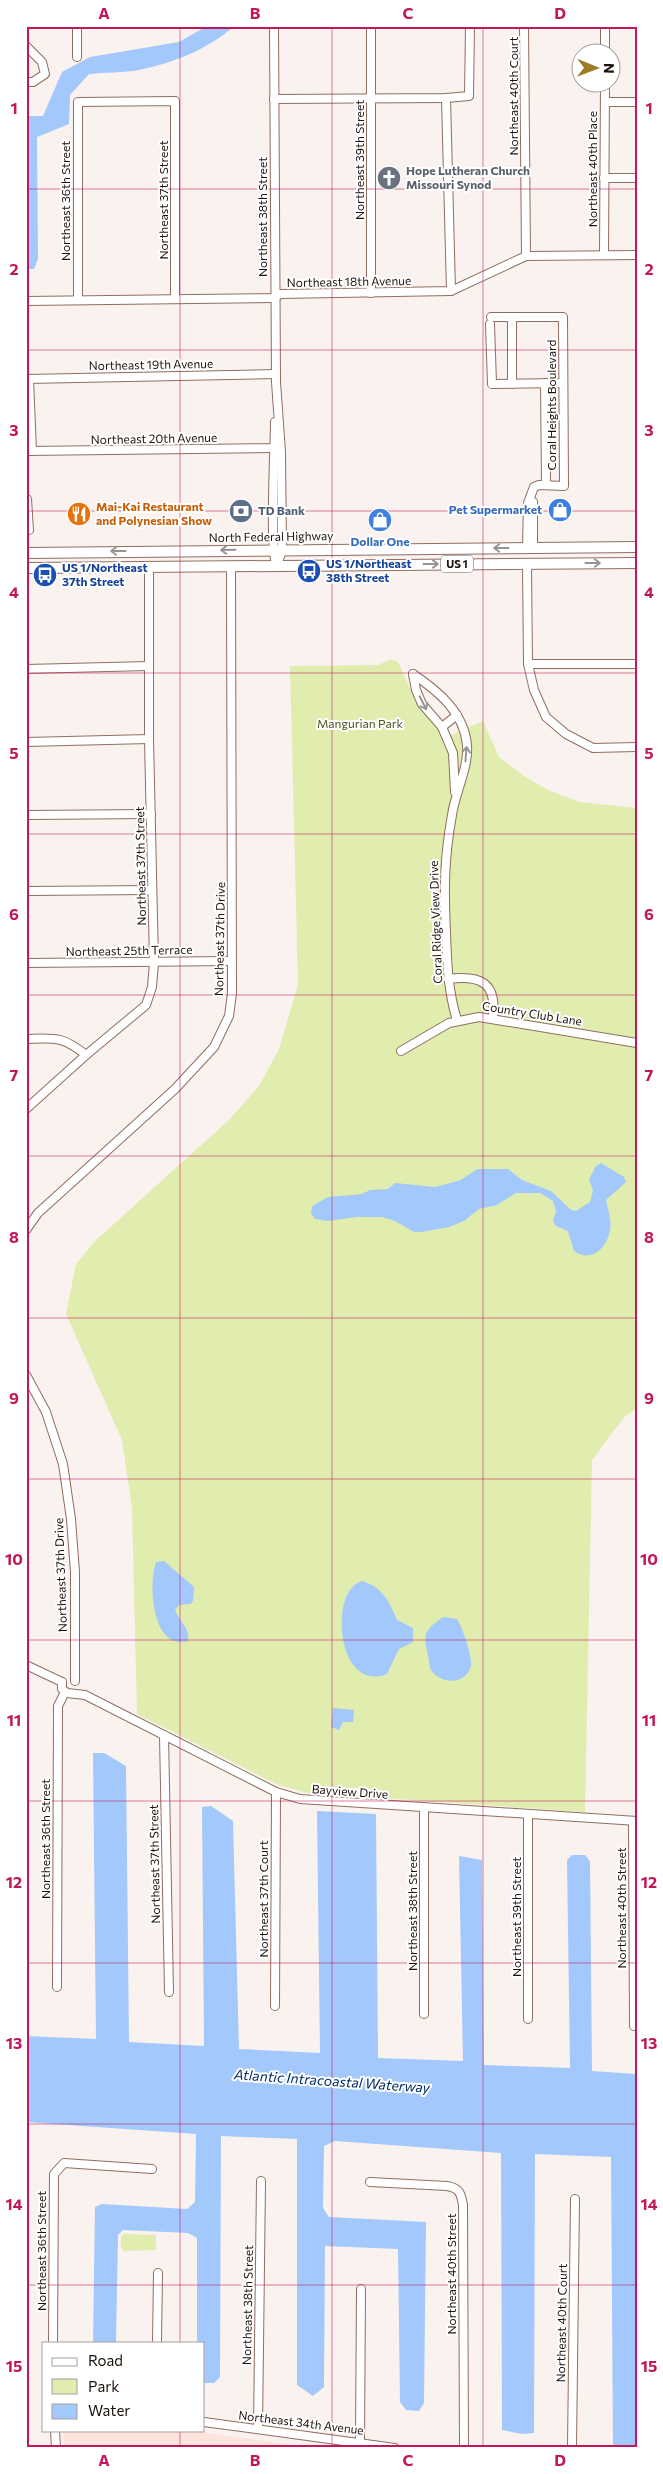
<svg xmlns="http://www.w3.org/2000/svg" width="663" height="2474" viewBox="0 0 663 2474" font-family="Commissioner,sans-serif">
  <style>
    .commercial { fill: #fde4dd }
    .green { fill: #e0edaf }
    .water { fill: #a3c8fc }
    .lines { fill: none; stroke-linecap: round; stroke-linejoin: round }
    .minor-casing { stroke: #906e5f; stroke-width: 10 }
    .major-casing { stroke: #906e5f; stroke-width: 12 }
    .minor { stroke: #fff; stroke-width: 8 }
    .major { stroke: #fff; stroke-width: 10 }
    .oneway { stroke: #9a9491 }
    .grid { fill: none; stroke: #c2185b; stroke-width: 1; stroke-opacity: 0.55 }
    .labels { text-anchor: middle; stroke-width: 4; stroke-linejoin: round; paint-order: stroke }
    .shield { fill: #fff; stroke: #625854; stroke-width: 1 }
    .shield-label { font-size: 11px; font-weight: bold; fill: #1e110b }
    .street-label { font-size: 12px; fill: #1e110b; stroke: #fff }
    .worship-label { font-size: 12px; font-weight: bold; fill: #5b616d; stroke: #fff; text-anchor: start }
    .food-label { font-size: 12px; font-weight: bold; fill: #c56008; stroke: #fff; text-anchor: start }
    .shop-label { font-size: 12px; font-weight: bold; fill: #366cbe; stroke: #fff; text-anchor: end }
    .service-label { font-size: 12px; font-weight: bold; fill: #4e5e75; stroke: #fff; text-anchor: start }
    .transit-label { font-size: 12px; font-weight: bold; fill: #164399; stroke: #fff; text-anchor: start }
    .park-label { font-size: 12px; fill: #4c551c; stroke: #fff }
    .water-label { font-size: 14px; font-style: italic; fill: #022d64; stroke: #fff }
    .neatline { fill: none; stroke: #c2185b; stroke-width: 2 }
    .grid-label { font-size: 16px; text-anchor: middle; font-weight: bold; fill: #c2185b }
  </style>
  <rect width="100%" height="100%" fill="#faf2ef"/>
  <polygon class="commercial" points="63,2430 185,2430 316,2448 64,2448"/>
  <g class="green">
    <polygon points="391,659 398,662 416,701 444,738 483,721 499,757 524,776 548,790 579,802 637,808 637,1409 625,1416 592,1460 585,1812 308,1793 278,1785 137,1714 132,1508 122,1440 66,1314 76,1264 95,1241 229,1120 259,1086 279,1049 298,985 290,666 378,665"/>
    <polygon points="124,2234 156,2235 156,2250 124,2251 121,2248 121,2236"/>
  </g>
  <g class="water">
    <path d="M 207,26 L 234,26 C 209,49 173,63 139,70 C 123,73 105,72 89,74 L 70,95 L 69,124 L 37,137 L 38,259 L 34,269 L 26,269 L 26,116 L 43,116 L 62,72 L 90,57 L 179,42 Z"/>
    <path d="M 601,1163 L 624,1177 L 626,1182 L 606,1200 C 608,1209 612,1221 610,1231 C 606,1249 591,1263 574,1251 L 568,1231 L 556,1226 L 553,1221 L 556,1211 L 553,1201 L 540,1193 L 516,1193 L 497,1205 L 479,1209 L 464,1221 L 449,1227 L 422,1232 L 414,1232 L 395,1221 L 382,1217 L 357,1217 L 327,1221 L 315,1219 L 311,1213 L 312,1206 L 328,1197 L 362,1194 L 370,1190 L 388,1189 L 395,1183 L 435,1187 L 461,1180 L 477,1169 L 508,1169 L 522,1180 L 551,1191 L 571,1210 L 576,1211 L 590,1202 L 593,1191 L 589,1179 L 596,1166 Z"/>
    <path d="M 164,1561 L 194,1587 L 193,1601 L 190,1604 L 179,1605 L 175,1610 C 180,1623 190,1627 188,1641 C 152,1651 148,1584 156,1562 Z"/>
    <path d="M 362,1581 C 382,1587 390,1602 397,1620 L 413,1628 L 413,1642 L 399,1649 L 387,1674 C 337,1694 328,1590 362,1581 Z"/>
    <path d="M 443,1617 L 457,1619 C 462,1626 473,1658 471,1666 C 466,1685 441,1685 431,1670 C 429,1666 429,1659 428,1655 C 423,1633 424,1631 443,1617 Z"/>
    <polygon points="333,1708 354,1710 353,1722 343,1722 339,1730 331,1727"/>
    <polygon points="93,1753 104,1753 126,1766 129,2042 204,2046 202,1807 211,1806 233,1821 239,2049 320,2053 317,1811 376,1814 378,2058 463,2061 459,1856 482,1860 484,2065 570,2068 567,1860 572,1855 585,1855 590,1861 592,2071 637,2074 637,2448 613,2448 611,2157 535,2154 534,2433 522,2434 502,2430 501,2153 335,2141 324,2146 323,2208 329,2217 426,2222 424,2403 419,2411 406,2410 400,2402 398,2249 325,2246 324,2387 313,2396 297,2385 297,2139 221,2136 220,2377 214,2383 204,2383 204,2343 197,2343 197,2238 188,2233 123,2230 118,2235 116,2343 93,2343 95,2207 102,2204 187,2209 195,2202 196,2134 26,2122 26,2036 96,2039"/>
  </g>
  <g class="lines">
    <g class="minor-casing">
      <g id="minor">
        <polyline points="77,26 77,57"/>
        <polyline points="274,26 276,382 281,452 282,550 277,566"/>
        <polyline points="371,26 371,293"/>
        <polyline points="524,26 526,256"/>
        <polyline points="26,46 42,62 45,74 33,82 26,82"/>
        <polyline points="605,52 605,26"/>
        <polyline points="446,98 451,291"/>
        <polyline points="274,99 446,98 469,96 470,26"/>
        <polyline points="605,102 637,102"/>
        <polyline points="604,178 637,178"/>
        <polyline points="604,255 605,82"/>
        <polyline points="78,300 78,102 175,101 175,299"/>
        <polyline points="26,301 275,298 280,294 451,291 526,256 637,255"/>
        <polyline points="491,317 563,317 564,486 539,485 534,487 528,503 527,548"/>
        <polyline points="512,317 512,384"/>
        <polyline points="490,324 492,384 563,383"/>
        <polyline points="26,379 276,374"/>
        <polyline points="29,379 32,451"/>
        <polyline points="545,383 546,485"/>
        <path d="M 275,422 C 275,442 269,556 277,566"/>
        <polyline points="26,451 274,448 280,442"/>
        <polyline points="533,502 533,548"/>
        <polyline points="26,530 29,530 27,499"/>
        <polyline points="527,564 528,664 534,690 546,717 566,734 593,748 637,747"/>
        <polyline points="528,664 637,664"/>
        <polyline points="26,669 149,666"/>
        <path d="M 413,674 C 438,691 464,712 467,745 C 469,767 455,793 452,815 C 444,859 444,889 446,933 C 447,963 448,991 457,1020"/>
        <polyline points="413,674 416,690 422,704 442,727 453,753 455,792"/>
        <polyline points="442,727 457,715"/>
        <polyline points="26,742 149,739"/>
        <polyline points="26,815 151,814"/>
        <polyline points="26,891 152,890"/>
        <polyline points="26,963 232,961"/>
        <path d="M 448,979 C 480,975 497,982 493,1017"/>
        <path d="M 26,1039 C 56,1038 62,1036 86,1055"/>
        <polyline points="401,1051 449,1023 479,1017 637,1043"/>
        <polyline points="26,1109 86,1055 146,1005 152,987 154,963 149,739 149,567"/>
        <polyline points="26,1230 38,1213 175,1089 214,1047 229,1016 232,993 231,566"/>
        <polyline points="26,1375 46,1412 63,1464 71,1519 75,1572 75,1681"/>
        <polyline points="26,1665 62,1682"/>
        <polyline points="62,1682 62,1689 67,1693 85,1695 276,1792 300,1799 637,1821"/>
        <polyline points="164,1735 169,1992"/>
        <polyline points="424,1808 424,2014"/>
        <polyline points="528,1814 528,2019"/>
        <polyline points="633,1821 634,2026"/>
        <polyline points="57,1987 58,1706 65,1692"/>
        <polyline points="275,2006 276,1792"/>
        <path d="M 370,2182 L 447,2186 C 460,2188 461,2194 463,2205 L 464,2448"/>
        <polyline points="53,2343 54,2174 64,2163 152,2169"/>
        <polyline points="157,2343 158,2273"/>
        <polyline points="204,2422 395,2448"/>
        <polyline points="258,2429 261,2181"/>
        <polyline points="55,2430 56,2448"/>
        <polyline points="360,2441 361,2289"/>
        <polyline points="572,2448 575,2199"/>
      </g>
    </g>
    <g class="major-casing">
      <g id="major">
        <polyline points="26,553 637,547"/>
        <polyline points="26,568 637,563"/>
      </g>
    </g>
    <use href="#minor" class="minor"/>
    <use href="#major" class="major"/>
  </g>
  <defs><path id="oneway-shaft" d="M-6 0H5M1.5-3L5.5 0L1.5 3" fill="none" stroke-width="1.6" stroke-linecap="round" stroke-linejoin="round" transform="scale(1.25)"/></defs>
  <g class="oneway">
    <use href="#oneway-shaft" transform="translate(501 548) rotate(180)"/>
    <use href="#oneway-shaft" transform="translate(228 550) rotate(179)"/>
    <use href="#oneway-shaft" transform="translate(118 551) rotate(180)"/>
    <use href="#oneway-shaft" transform="translate(593 563)"/>
    <use href="#oneway-shaft" transform="translate(431 564)"/>
    <use href="#oneway-shaft" transform="translate(423 703) rotate(63)"/>
    <use href="#oneway-shaft" transform="translate(466 754) rotate(-86)"/>
  </g>
  <path class="grid" d="M 180,26 L 180,2343M 332,26 L 332,2448M 483,26 L 483,2448M 26,189 L 637,189M 26,350 L 637,350M 26,511 L 637,511M 26,673 L 637,673M 26,834 L 637,834M 26,995 L 637,995M 26,1156 L 637,1156M 26,1318 L 637,1318M 26,1479 L 637,1479M 26,1640 L 637,1640M 26,1801 L 637,1801M 26,1963 L 637,1963M 26,2124 L 637,2124M 26,2285 L 637,2285M 180,2430 L 180,2448"/>
  <defs>
    <g id="church-disc" transform="scale(1.25)"><circle r="9.5" fill="#6b7280" stroke="#fff"/><path d="M-1.2-6h2.4v3.5h3.3v2.4h-3.3V6h-2.4V-.1h-3.3v-2.4h3.3Z" fill="#fff"/></g>
    <g id="shop-disc" transform="scale(1.25)"><circle r="9.5" fill="#3f7fe0" stroke="#fff"/><path d="M-5-2.5h2.3a2.7 3.5 0 0 1 5.4 0H5L5.5 6h-11ZM-1.5-2.5h3a1.5 2.3 0 0 0-3 0Z" fill="#fff"/></g>
    <g id="bank-disc" transform="scale(1.25)"><circle r="9.5" fill="#5c6f8a" stroke="#fff"/><path d="M-6-4H6V4H-6ZM0-2.3a2.3 2.3 0 1 0 0 4.6a2.3 2.3 0 1 0 0-4.6Z" fill="#fff"/></g>
    <g id="restaurant-disc" transform="scale(1.25)"><circle r="9.5" fill="#e8710a" stroke="#fff"/><path d="M-5-6h1v4h1v-4h1v4h1v-4h1v5L-1.5 .5V6h-2V.5L-5-1ZM5-6V6H3V1.5H1.5Q1.5-4 5-6Z" fill="#fff"/></g>
    <g id="bus-disc" transform="scale(1.25)"><circle r="9.5" fill="#1a4fb4" stroke="#fff"/><path d="M-5-6H5V4H4V6H2V4H-2V6H-4V4H-5ZM-3.5-4V0h7V-4ZM-3.5 1.2v1.5H-2V1.2ZM2 1.2v1.5H3.5V1.2Z" fill="#fff"/></g>
  </defs>
  <g fill-rule="evenodd">
    <use href="#church-disc" x="389" y="178"/>
    <use href="#shop-disc" x="560" y="510"/>
    <use href="#bank-disc" x="241" y="511"/>
    <use href="#restaurant-disc" x="79" y="514"/>
    <use href="#shop-disc" x="380" y="520"/>
    <use href="#bus-disc" x="309" y="571"/>
    <use href="#bus-disc" x="45" y="575"/>
  </g>
  <g class="labels">
    <rect class="shield" x="441" y="555.5" width="32" height="17" rx="4"/>
    <g class="shield-label">
      <text x="457" y="568">US 1</text>
    </g>
    <g class="street-label">
      <text transform="translate(514 96) rotate(-90)" y="4">Northeast 40th Court</text>
      <text transform="translate(360 160) rotate(-90)" y="4">Northeast 39th Street</text>
      <text transform="translate(593 169) rotate(-90)" y="4">Northeast 40th Place</text>
      <text transform="translate(164 200) rotate(-90)" y="4">Northeast 37th Street</text>
      <text transform="translate(66 201) rotate(-90)" y="4">Northeast 36th Street</text>
      <text transform="translate(263 217) rotate(-90)" y="4">Northeast 38th Street</text>
      <text transform="translate(349 282) rotate(-1)" y="4">Northeast 18th Avenue</text>
      <text transform="translate(151 365) rotate(-1)" y="4">Northeast 19th Avenue</text>
      <text transform="translate(552 405) rotate(-90)" y="4">Coral Heights Boulevard</text>
      <text transform="translate(154 439) rotate(-1)" y="4">Northeast 20th Avenue</text>
      <text transform="translate(271 537) rotate(-1)" y="4">North Federal Highway</text>
      <text transform="translate(141 866) rotate(-91)" y="4">Northeast 37th Street</text>
      <text transform="translate(436 922) rotate(-92)" y="4">Coral Ridge View Drive</text>
      <text transform="translate(220 939) rotate(-89)" y="4">Northeast 37th Drive</text>
      <text transform="translate(129 951) rotate(-1)" y="4">Northeast 25th Terrace</text>
      <text transform="translate(532 1014) rotate(9)" y="4">Country Club Lane</text>
      <text transform="translate(61 1575) rotate(-92)" y="4">Northeast 37th Drive</text>
      <text transform="translate(350 1792) rotate(4)" y="4">Bayview Drive</text>
      <text transform="translate(46 1839) rotate(-90)" y="4">Northeast 36th Street</text>
      <text transform="translate(155 1864) rotate(-91)" y="4">Northeast 37th Street</text>
      <text transform="translate(264 1899) rotate(-90)" y="4">Northeast 37th Court</text>
      <text transform="translate(622 1908) rotate(-90)" y="4">Northeast 40th Street</text>
      <text transform="translate(413 1911) rotate(-90)" y="4">Northeast 38th Street</text>
      <text transform="translate(517 1917) rotate(-90)" y="4">Northeast 39th Street</text>
      <text transform="translate(42 2251) rotate(-90)" y="4">Northeast 36th Street</text>
      <text transform="translate(452 2274) rotate(-90)" y="4">Northeast 40th Street</text>
      <text transform="translate(248 2305) rotate(-89)" y="4">Northeast 38th Street</text>
      <text transform="translate(562 2323) rotate(-89)" y="4">Northeast 40th Court</text>
      <text transform="translate(301 2423) rotate(7)" y="4">Northeast 34th Avenue</text>
    </g>
    <g class="worship-label">
      <text x="406" y="175">Hope Lutheran Church<tspan x="406" dy="14">Missouri Synod</tspan></text>
    </g>
    <g class="food-label">
      <text x="96" y="511">Mai-Kai Restaurant<tspan x="96" dy="14">and Polynesian Show</tspan></text>
    </g>
    <g class="shop-label">
      <text x="542" y="514">Pet Supermarket</text>
      <text x="380" y="546" text-anchor="middle">Dollar One</text>
    </g>
    <g class="service-label">
      <text x="258" y="515">TD Bank</text>
    </g>
    <g class="transit-label">
      <text x="326" y="568">US 1/Northeast<tspan x="326" dy="14">38th Street</tspan></text>
      <text x="62" y="572">US 1/Northeast<tspan x="62" dy="14">37th Street</tspan></text>
    </g>
    <g class="park-label">
      <text x="360" y="728">Mangurian Park</text>
    </g>
    <g class="water-label">
      <text transform="translate(332 2081) rotate(4)" y="5">Atlantic Intracoastal Waterway</text>
    </g>
  </g>
  <rect width="663" height="2474" fill="none" stroke="#ffffff" stroke-width="55"/>
  <rect x="42" y="2342" width="162" height="90" fill="#ffffff" stroke="#a5a09d"/>
  <rect x="52" y="2358" width="25" height="8" fill="#ffffff" stroke="#a5a09d"/>
  <text x="88" y="2366" font-size="15" fill="#1e110b">Road</text>
  <rect x="52" y="2379" width="25" height="15" fill="#e0edaf" stroke="#a5a09d"/>
  <text x="88" y="2392" font-size="15" fill="#1e110b">Park</text>
  <rect x="52" y="2404" width="25" height="15" fill="#a3c8fc" stroke="#a5a09d"/>
  <text x="88" y="2416" font-size="15" fill="#1e110b">Water</text>
  <g transform="translate(596 68) rotate(91)"><circle r="24" fill="#ffffff" stroke="#a5a09d"/>
  <path d="M0-4L9 19L0 12L-9 19Z" fill="#9d7a25"/>
  <text y="-8" font-size="14" font-weight="bold" text-anchor="middle" fill="#1e110b">N</text>
  </g>
  <rect x="28" y="28" width="608" height="2418" class="neatline"/>
  <g class="grid-label">
    <text x="104" y="19">A</text>
    <text x="255" y="19">B</text>
    <text x="408" y="19">C</text>
    <text x="560" y="19">D</text>
    <text x="14" y="114">1</text>
    <text x="649" y="114">1</text>
    <text x="14" y="275">2</text>
    <text x="649" y="275">2</text>
    <text x="14" y="436">3</text>
    <text x="649" y="436">3</text>
    <text x="14" y="598">4</text>
    <text x="649" y="598">4</text>
    <text x="14" y="759">5</text>
    <text x="649" y="759">5</text>
    <text x="14" y="920">6</text>
    <text x="649" y="920">6</text>
    <text x="14" y="1081">7</text>
    <text x="649" y="1081">7</text>
    <text x="14" y="1243">8</text>
    <text x="649" y="1243">8</text>
    <text x="14" y="1404">9</text>
    <text x="649" y="1404">9</text>
    <text x="14" y="1565">10</text>
    <text x="649" y="1565">10</text>
    <text x="14" y="1726">11</text>
    <text x="649" y="1726">11</text>
    <text x="14" y="1888">12</text>
    <text x="649" y="1888">12</text>
    <text x="14" y="2049">13</text>
    <text x="649" y="2049">13</text>
    <text x="14" y="2210">14</text>
    <text x="649" y="2210">14</text>
    <text x="14" y="2372">15</text>
    <text x="649" y="2372">15</text>
    <text x="104" y="2466">A</text>
    <text x="255" y="2466">B</text>
    <text x="408" y="2466">C</text>
    <text x="560" y="2466">D</text>
  </g>
</svg>
